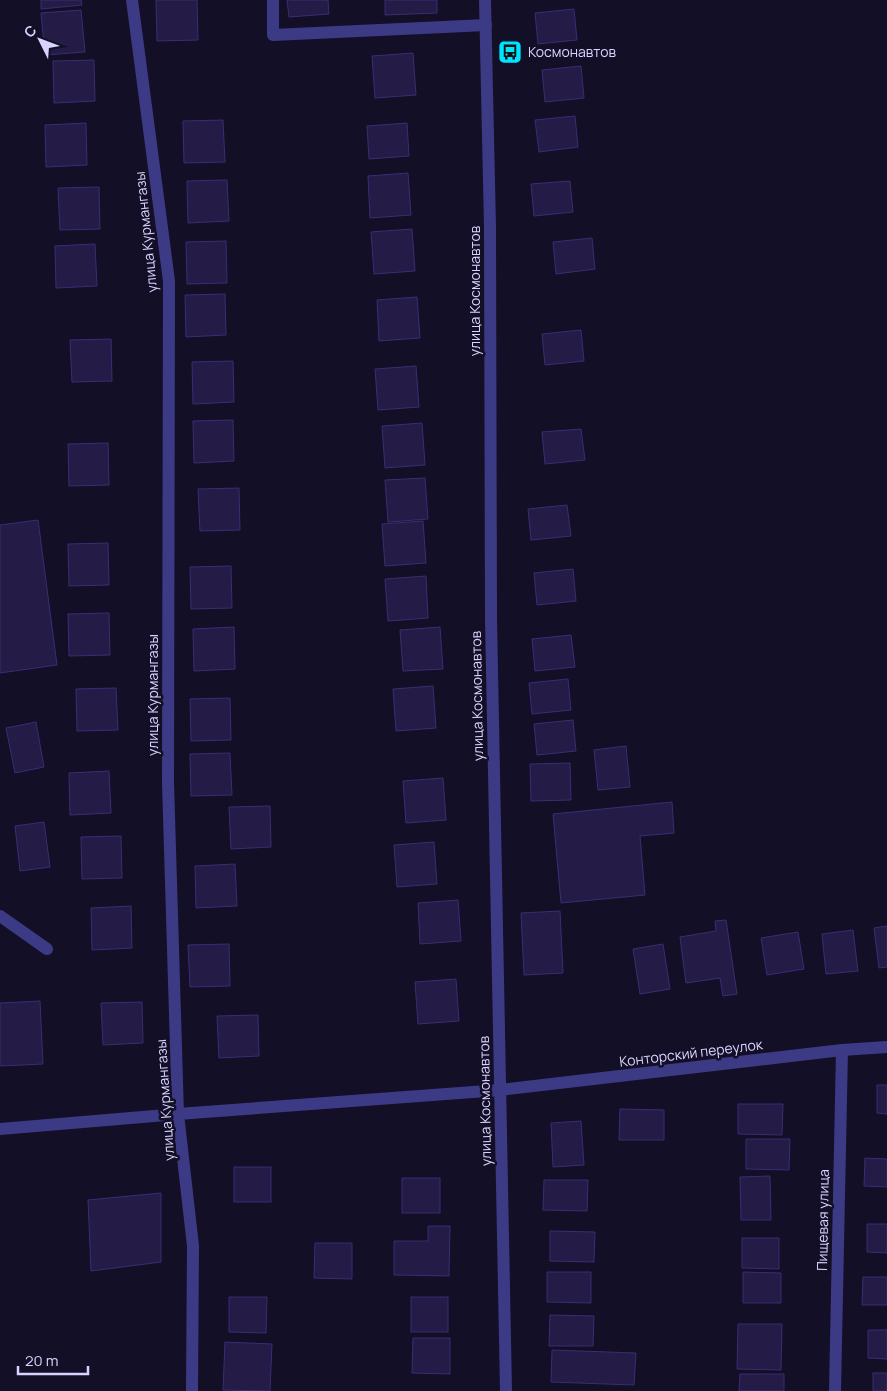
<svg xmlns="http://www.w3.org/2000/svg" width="887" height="1391" viewBox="0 0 887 1391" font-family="Manrope,sans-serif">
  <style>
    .building { fill: #241b47; stroke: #3b2d73 }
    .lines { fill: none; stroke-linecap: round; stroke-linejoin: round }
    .minor { stroke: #3d3a85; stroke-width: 12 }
    .labels { text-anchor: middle; stroke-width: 5; stroke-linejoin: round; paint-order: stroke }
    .poi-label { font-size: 14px; fill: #d9d4ff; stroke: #130f26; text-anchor: start }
    .street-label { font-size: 14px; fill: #d9d4ff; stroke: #130f26 }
  </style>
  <rect width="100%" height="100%" fill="#130f26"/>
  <g class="building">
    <polygon points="41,0 81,0 82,5 41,9"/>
    <polygon points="156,0 197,0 198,40 157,41"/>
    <polygon points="287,0 328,0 329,14 289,17"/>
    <polygon points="385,0 437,0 437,13 385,15"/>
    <polygon points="574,9 577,40 538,44 535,13"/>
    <polygon points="81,10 85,52 45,55 41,13"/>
    <polygon points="413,53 416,95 375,98 372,56"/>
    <polygon points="94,60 95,101 54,103 53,61"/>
    <polygon points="581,66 584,98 545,102 542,70"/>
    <polygon points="575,116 578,147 539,152 535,120"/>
    <polygon points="223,120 225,162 184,163 183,121"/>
    <polygon points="86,123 87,165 46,167 45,125"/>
    <polygon points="407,123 409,156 369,159 367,126"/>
    <polygon points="408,173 411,215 370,218 368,176"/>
    <polygon points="227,180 229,221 188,223 187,181"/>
    <polygon points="570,181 573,212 534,216 531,184"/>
    <polygon points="99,187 100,229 60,230 58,188"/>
    <polygon points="412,229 415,271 374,274 371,232"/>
    <polygon points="592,238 595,269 556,274 553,242"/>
    <polygon points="226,241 227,283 187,284 186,242"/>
    <polygon points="95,244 97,286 56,288 55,246"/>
    <polygon points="225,294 226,335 186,337 185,295"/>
    <polygon points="417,297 420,338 379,341 377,300"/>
    <polygon points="581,330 584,361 545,365 542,334"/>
    <polygon points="111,339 112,381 72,382 70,340"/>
    <polygon points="233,361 234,402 193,404 192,362"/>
    <polygon points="416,366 419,407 378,410 375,369"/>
    <polygon points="233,420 234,461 194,463 193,421"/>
    <polygon points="422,423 425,465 385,468 382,426"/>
    <polygon points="581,429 585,460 545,464 542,432"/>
    <polygon points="108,443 109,485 69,486 68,444"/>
    <polygon points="425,478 428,519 388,522 385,480"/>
    <polygon points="239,488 240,530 200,531 198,489"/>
    <polygon points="567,505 571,536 531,540 528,509"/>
    <polygon points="38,520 57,665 0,673 0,525"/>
    <polygon points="423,521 426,563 385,566 382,524"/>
    <polygon points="108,543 109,585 69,586 68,544"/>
    <polygon points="231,566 232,608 191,609 190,567"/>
    <polygon points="573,569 576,601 537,605 534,573"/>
    <polygon points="426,576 428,618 388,621 385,579"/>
    <polygon points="109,613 110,655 69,656 68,614"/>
    <polygon points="234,627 235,669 194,671 193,629"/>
    <polygon points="440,627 443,669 403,671 400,630"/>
    <polygon points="571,635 575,667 535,671 532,639"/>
    <polygon points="568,679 571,710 532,714 529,683"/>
    <polygon points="433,686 436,728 396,731 393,689"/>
    <polygon points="116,688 118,730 77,731 76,689"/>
    <polygon points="230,698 231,740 191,741 190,699"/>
    <polygon points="573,720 576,751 537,755 534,724"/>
    <polygon points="36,722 44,767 15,773 6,728"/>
    <polygon points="626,746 630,787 598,790 594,750"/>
    <polygon points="230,753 232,795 191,796 190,754"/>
    <polygon points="570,763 571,800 531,801 530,764"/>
    <polygon points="109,771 111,813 70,815 69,773"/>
    <polygon points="443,778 446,820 406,823 403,781"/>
    <polygon points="672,802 674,833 640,836 645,895 561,903 553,814"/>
    <polygon points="270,806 271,847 231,849 229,807"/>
    <polygon points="44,822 50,867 20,871 15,826"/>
    <polygon points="121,836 122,878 82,879 81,837"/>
    <polygon points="434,842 437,884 397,887 394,845"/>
    <polygon points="235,864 237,906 196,908 195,866"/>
    <polygon points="458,900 461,941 420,944 418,903"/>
    <polygon points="131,906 132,948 92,950 91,908"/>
    <polygon points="560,911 563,973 524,975 521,913"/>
    <polygon points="726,920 737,994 723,996 720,978 686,983 680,937 716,931 715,921"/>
    <polygon points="887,926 887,967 879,968 874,928"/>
    <polygon points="853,930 858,971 826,974 822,934"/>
    <polygon points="798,932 804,969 767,975 761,938"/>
    <polygon points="229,944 230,986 190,987 188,945"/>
    <polygon points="663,944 670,989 640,994 633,949"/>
    <polygon points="456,979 459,1021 418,1024 415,982"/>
    <polygon points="40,1001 43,1064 0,1066 0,1003"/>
    <polygon points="142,1002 143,1043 103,1045 101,1003"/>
    <polygon points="258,1015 259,1056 219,1058 217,1016"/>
    <polygon points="877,1085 887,1085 887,1114 877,1113"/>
    <polygon points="738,1104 783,1104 782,1135 738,1134"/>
    <polygon points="620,1109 664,1110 664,1140 619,1140"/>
    <polygon points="581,1121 584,1165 553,1167 551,1123"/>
    <polygon points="746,1139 790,1139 789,1170 746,1169"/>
    <polygon points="865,1158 887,1159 887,1187 864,1186"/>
    <rect x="234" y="1167" width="37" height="35"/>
    <polygon points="770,1176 771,1220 741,1220 740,1177"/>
    <rect x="402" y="1178" width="38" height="35"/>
    <polygon points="544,1180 588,1180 587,1211 543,1210"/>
    <polygon points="161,1193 161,1262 91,1271 88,1200"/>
    <polygon points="867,1224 887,1224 887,1253 867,1252"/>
    <polygon points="428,1226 450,1226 449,1276 394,1275 394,1241 428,1241"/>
    <polygon points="550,1231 595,1232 594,1262 550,1261"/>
    <polygon points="742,1238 779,1238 779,1269 742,1268"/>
    <polygon points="315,1243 352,1243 352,1279 314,1278"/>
    <polygon points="547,1272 591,1272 591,1303 547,1302"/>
    <polygon points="743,1272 781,1273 781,1303 743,1303"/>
    <polygon points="863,1277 887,1277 887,1305 862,1305"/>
    <polygon points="229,1297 267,1297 266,1333 229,1332"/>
    <rect x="411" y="1297" width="37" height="35"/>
    <polygon points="550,1315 594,1316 593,1346 549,1346"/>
    <polygon points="738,1324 782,1324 781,1370 737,1369"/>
    <polygon points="868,1330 887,1330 887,1359 868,1358"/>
    <polygon points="413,1338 450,1338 450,1374 412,1373"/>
    <polygon points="225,1342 272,1344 270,1391 223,1390"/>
    <polygon points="552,1350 636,1353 634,1385 551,1382"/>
    <rect x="873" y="1373" width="14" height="18"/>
    <polygon points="740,1374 784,1374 784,1391 739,1391"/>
  </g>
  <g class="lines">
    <g class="minor">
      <polyline points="132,0 169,281 168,783 178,1114 193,1246 192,1391"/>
      <polyline points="273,0 273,35 486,25"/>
      <polyline points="485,0 490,227 491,619 506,1391"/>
      <polyline points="0,916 47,949"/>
      <polyline points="0,1129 178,1114 500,1090 842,1050 887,1047"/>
      <polyline points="835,1391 842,1050"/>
    </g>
  </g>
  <defs>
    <g id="bus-square" transform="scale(1.25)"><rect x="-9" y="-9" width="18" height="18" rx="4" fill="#00e5ff" stroke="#130f26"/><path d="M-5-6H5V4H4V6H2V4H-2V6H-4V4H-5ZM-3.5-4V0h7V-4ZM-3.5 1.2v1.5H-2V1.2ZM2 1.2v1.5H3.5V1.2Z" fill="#111"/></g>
  </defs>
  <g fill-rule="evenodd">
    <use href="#bus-square" x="510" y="52"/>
  </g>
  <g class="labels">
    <g class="poi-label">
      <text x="528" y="57">Космонавтов</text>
    </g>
    <g class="street-label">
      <text transform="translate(146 232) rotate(-96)" y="5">улица Курмангазы</text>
      <text transform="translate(475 291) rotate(-90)" y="5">улица Космонавтов</text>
      <text transform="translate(153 695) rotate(-90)" y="5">улица Курмангазы</text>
      <text transform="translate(477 696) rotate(-91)" y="5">улица Космонавтов</text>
      <text transform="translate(691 1053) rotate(-7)" y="5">Конторский переулок</text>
      <text transform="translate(165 1100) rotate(-94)" y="5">улица Курмангазы</text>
      <text transform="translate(485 1101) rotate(-91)" y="5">улица Космонавтов</text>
      <text transform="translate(823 1220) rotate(-89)" y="5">Пищевая улица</text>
    </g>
  </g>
  <g transform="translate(40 40) rotate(312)" stroke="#130f26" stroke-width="4" paint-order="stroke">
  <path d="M0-4L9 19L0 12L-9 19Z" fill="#d9d4ff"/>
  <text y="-8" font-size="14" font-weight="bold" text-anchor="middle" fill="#d9d4ff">С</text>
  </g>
  <path d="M18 1366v8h70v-8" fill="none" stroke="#d9d4ff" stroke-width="2.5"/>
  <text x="25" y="1366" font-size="15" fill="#d9d4ff" stroke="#130f26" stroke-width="4" paint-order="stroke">20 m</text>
</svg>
